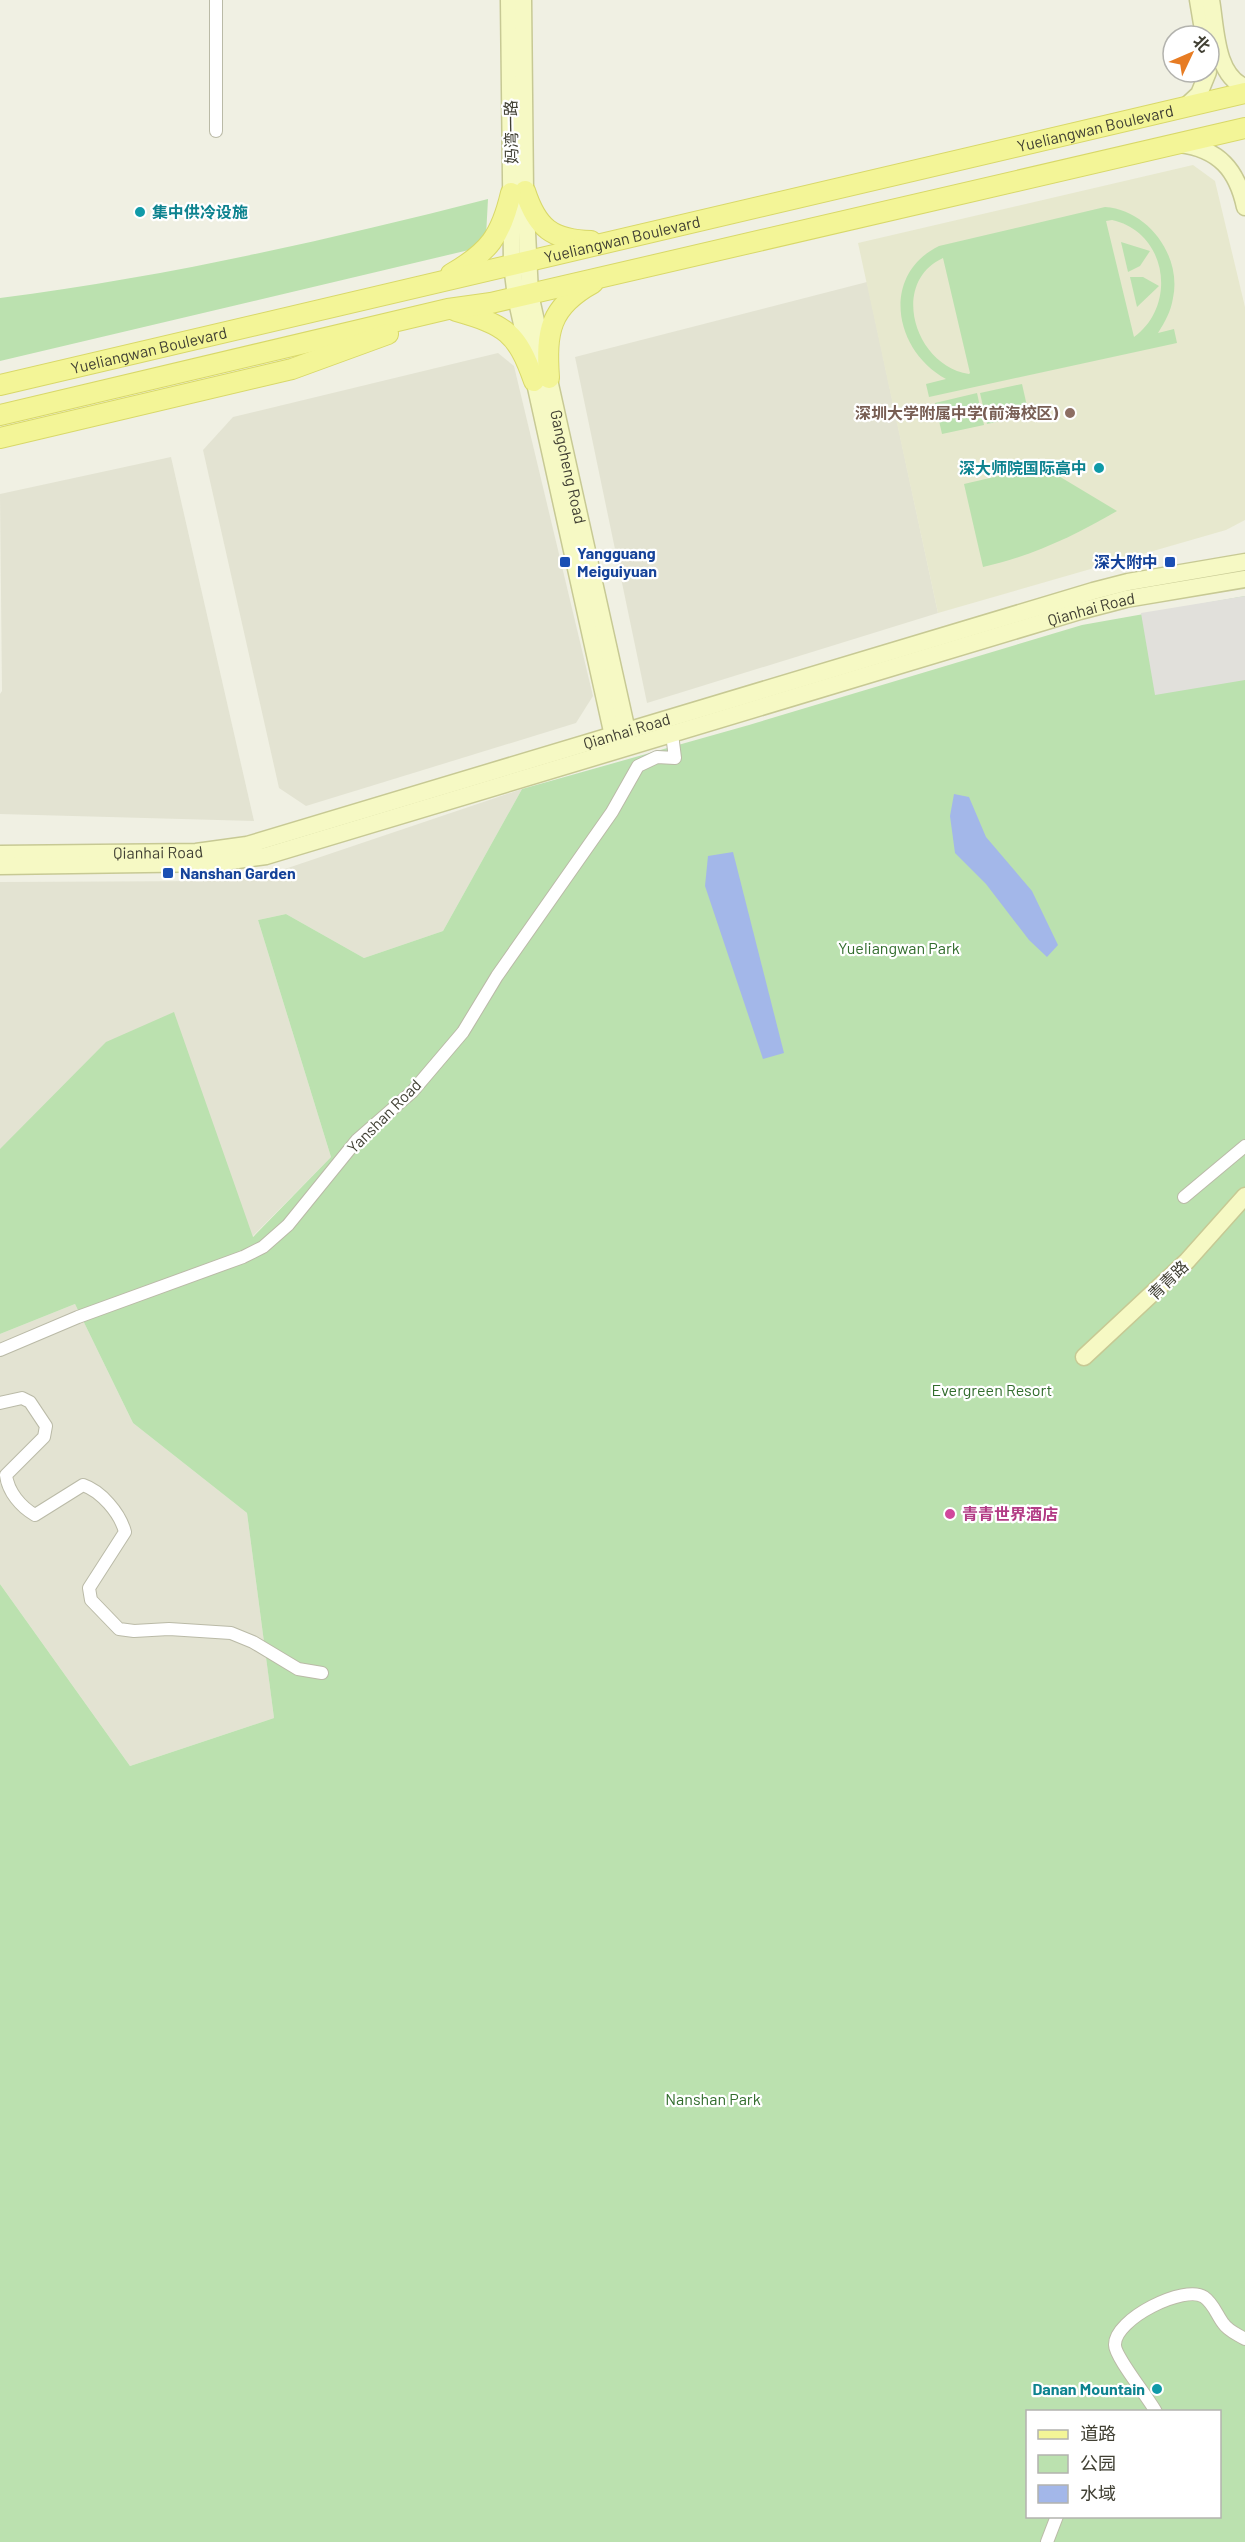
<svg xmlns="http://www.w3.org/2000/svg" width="1245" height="2542" viewBox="0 0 1245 2542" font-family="Barlow,'Noto Sans SC',sans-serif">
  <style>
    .residential { fill: #e3e3d2 }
    .education { fill: #e7e8ce }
    .green { fill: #bbe1af; fill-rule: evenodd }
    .parking { fill: #e1e0db }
    .water { fill: #a3b7e9 }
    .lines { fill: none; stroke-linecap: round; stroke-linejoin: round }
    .street-casing { stroke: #babaa7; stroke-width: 14 }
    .secondary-casing { stroke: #c7c994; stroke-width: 19 }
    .primary-casing { stroke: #d8d869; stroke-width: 22 }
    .street { stroke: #fff; stroke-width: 12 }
    .secondary { stroke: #f6f9c4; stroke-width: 16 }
    .primary { stroke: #f3f597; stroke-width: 20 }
    .culture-dot { fill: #0f9aa8; stroke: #fff; stroke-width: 2 }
    .education-dot { fill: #8d6e63; stroke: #fff; stroke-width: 2 }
    .transit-dot { fill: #1a4fb4; stroke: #fff; stroke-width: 2 }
    .hotel-dot { fill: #d1479c; stroke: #fff; stroke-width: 2 }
    .labels { text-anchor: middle; stroke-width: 4.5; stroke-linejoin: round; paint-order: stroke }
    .street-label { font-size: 16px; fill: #414034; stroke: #fff }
    .culture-label { font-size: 16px; font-weight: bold; fill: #0d838f; stroke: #fff; text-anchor: end }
    .education-label { font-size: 16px; font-weight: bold; fill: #785e54; stroke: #fff; text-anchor: end }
    .transit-label { font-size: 16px; font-weight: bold; fill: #164399; stroke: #fff; text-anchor: start }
    .park-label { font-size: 16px; fill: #326d2d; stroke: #fff }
    .hotel-label { font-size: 16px; font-weight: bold; fill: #b23c85; stroke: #fff; text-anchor: start }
  </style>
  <rect width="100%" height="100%" fill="#f0f0e3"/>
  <g class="residential">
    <polygon points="867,282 938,613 647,703 575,357"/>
    <polygon points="498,353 514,366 593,696 576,723 306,806 279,788 203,450 233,417"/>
    <polygon points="171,457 254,821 0,814 0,694 2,691 0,494"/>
    <polygon points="522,789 443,931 364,958 286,914 258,920 331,1157 252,1237 0,1149 0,882 222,881 273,873"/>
    <polygon points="75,1304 133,1423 247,1513 274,1718 130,1766 0,1584 0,1334"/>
  </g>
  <polygon class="education" points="1193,165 1215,181 1245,307 1245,520 1226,530 938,613 858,243"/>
  <g class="green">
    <path d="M 488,199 L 486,236 L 469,250 L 0,361 L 0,298 C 165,277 328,240 488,199 Z"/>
    <path d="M 1105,207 C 1148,210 1182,256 1173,298 C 1171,311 1165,322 1158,333 L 1174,329 L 1177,343 L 929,397 L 926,384 L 946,379 C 894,351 880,275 939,246 ZM 1112,220 C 1167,232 1178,305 1134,337 L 1106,221 ZM 943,258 L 970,373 L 969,374 C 915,366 889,283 943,258 Z"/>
    <polygon points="1121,242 1150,251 1140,266 1128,272"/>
    <polygon points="1130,277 1143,277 1159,286 1137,307"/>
    <polygon points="1022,384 1029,415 987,424 980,393"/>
    <polygon points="977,393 984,425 942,434 935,403"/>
    <path d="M 1042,466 L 1117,511 C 1074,536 1032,556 983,567 L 964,484 Z"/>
    <path d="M 1245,596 L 1245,2542 L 0,2542 L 0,1584 L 130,1766 L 274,1718 L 247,1513 L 133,1423 L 75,1304 L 0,1334 L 0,1149 L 106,1042 L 174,1012 L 253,1237 L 331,1157 L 258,920 L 286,914 L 364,958 L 443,931 L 522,789 L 749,725 L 1082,625 ZM 1028,2412 L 1220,2412 L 1220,2516 L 1028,2516 Z"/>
  </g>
  <polygon class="parking" points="1245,596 1245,680 1155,695 1141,613"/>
  <g class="water">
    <polygon points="954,794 969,797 986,837 1032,891 1058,945 1047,957 1029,940 986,884 955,853 950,816"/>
    <polygon points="733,852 784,1053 763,1059 705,886 708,856"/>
  </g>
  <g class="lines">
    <g class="street-casing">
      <g id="street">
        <polyline points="216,0 216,131"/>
        <polyline points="1184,1197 1245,1146"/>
        <polyline points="0,1350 78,1317 243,1257 263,1247 288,1225 357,1140 412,1092 463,1032 497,976 612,812 638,766 657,757 675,758 672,734"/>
        <path d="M 0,1403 L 22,1398 L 30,1402 L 46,1426 L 44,1437 L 6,1475 C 8,1492 21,1507 35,1515 L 83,1485 C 101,1491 120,1513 125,1532 L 89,1588 L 91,1600 L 119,1629 L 134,1631 L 169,1629 L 231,1633 L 253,1642 L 298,1669 L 322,1673"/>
        <path d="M 1156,2412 C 1148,2397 1115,2357 1115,2345 C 1114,2319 1185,2284 1204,2297 C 1213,2303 1217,2315 1223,2323 C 1228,2331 1237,2334 1245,2339"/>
        <polyline points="1047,2542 1057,2516"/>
      </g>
    </g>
    <g class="secondary-casing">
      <g id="secondary">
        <polyline points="509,0 512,265 516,297 613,736 621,744"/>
        <path id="s1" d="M 523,0 L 525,191 L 530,294 L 627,731 L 625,741"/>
        <polyline points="1198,0 1204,36"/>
        <path d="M 1211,0 C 1216,28 1215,75 1245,87"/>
        <polyline points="1185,107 1199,94 1208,72"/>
        <path d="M 1180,144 C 1219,149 1237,170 1245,207"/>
        <path id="s2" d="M 0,854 L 196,852 L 247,845 L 1093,591 L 1128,582 L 1245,562"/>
        <path id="s3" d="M 0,866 L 217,863 L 266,856 L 1080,611 L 1126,599 L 1245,579"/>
        <polyline points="1084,1357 1187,1261 1245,1196"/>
      </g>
    </g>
    <g class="primary-casing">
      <g id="primary">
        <path d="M 525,191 C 537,228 552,240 591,241"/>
        <path d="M 451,274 C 489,252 501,236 511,193"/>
        <path d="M 456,311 C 505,325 517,332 534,381"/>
        <path d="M 549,378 C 546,332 549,307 593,283"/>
        <path id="s4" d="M 0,385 L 1245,93"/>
        <polyline points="0,415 448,309 491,303 1245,128"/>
        <polyline points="0,438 292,369 388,334"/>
      </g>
    </g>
    <use href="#street" class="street"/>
    <use href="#secondary" class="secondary"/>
    <use href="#primary" class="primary"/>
  </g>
  <g class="culture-dot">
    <circle cx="140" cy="212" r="6"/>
    <circle cx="1099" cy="468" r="6"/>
    <circle cx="1157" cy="2389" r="6"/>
  </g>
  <circle class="education-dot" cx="1070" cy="413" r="6"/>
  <g class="transit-dot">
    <rect x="559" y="556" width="12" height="12" rx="3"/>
    <rect x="1164" y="556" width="12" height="12" rx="3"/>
    <rect x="162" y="867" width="12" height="12" rx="3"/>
  </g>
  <circle class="hotel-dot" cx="950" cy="1514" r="6"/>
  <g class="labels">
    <g class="street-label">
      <text dy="6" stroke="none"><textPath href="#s4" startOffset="1125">Yueliangwan Boulevard</textPath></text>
      <text transform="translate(511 132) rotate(-91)" y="6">妈湾一路</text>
      <text dy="6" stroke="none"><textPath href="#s4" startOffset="639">Yueliangwan Boulevard</textPath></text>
      <text dy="6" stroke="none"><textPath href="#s4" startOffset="153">Yueliangwan Boulevard</textPath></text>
      <text dy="6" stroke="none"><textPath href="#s1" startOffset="471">Gangcheng Road</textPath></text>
      <text dy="6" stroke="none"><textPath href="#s3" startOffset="1128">Qianhai Road</textPath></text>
      <text dy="6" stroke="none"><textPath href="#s2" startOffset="644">Qianhai Road</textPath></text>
      <text dy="6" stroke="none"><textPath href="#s2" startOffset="158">Qianhai Road</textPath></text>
      <text transform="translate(384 1116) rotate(-45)" y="6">Yanshan Road</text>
      <text transform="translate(1168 1280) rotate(-44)" y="6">青青路</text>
    </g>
    <g class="culture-label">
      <text x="152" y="218" text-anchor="start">集中供冷设施</text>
      <text x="1087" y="474">深大师院国际高中</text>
      <text x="1145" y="2395">Danan Mountain</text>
    </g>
    <g class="education-label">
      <text x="1058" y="419">深圳大学附属中学(前海校区)</text>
    </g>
    <g class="transit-label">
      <text x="577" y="559">Yangguang<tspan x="577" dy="18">Meiguiyuan</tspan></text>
      <text x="1158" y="568" text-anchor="end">深大附中</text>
      <text x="180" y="879">Nanshan Garden</text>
    </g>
    <g class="park-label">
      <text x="899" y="954">Yueliangwan Park</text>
      <text x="992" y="1396">Evergreen Resort</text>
      <text x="713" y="2105">Nanshan Park</text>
    </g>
    <g class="hotel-label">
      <text x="962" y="1520">青青世界酒店</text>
    </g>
  </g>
  <rect x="1026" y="2410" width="195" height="108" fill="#ffffff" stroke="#b3b3ae" stroke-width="1.5"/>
  <rect x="1038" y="2430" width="30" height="9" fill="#f3f597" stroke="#b3b3ae" stroke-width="1.5"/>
  <text x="1080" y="2440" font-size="18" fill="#414034">道路</text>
  <rect x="1038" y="2455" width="30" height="18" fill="#bbe1af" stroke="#b3b3ae" stroke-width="1.5"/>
  <text x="1080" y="2470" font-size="18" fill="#414034">公园</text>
  <rect x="1038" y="2485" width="30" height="18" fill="#a3b7e9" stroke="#b3b3ae" stroke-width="1.5"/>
  <text x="1080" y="2500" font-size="18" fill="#414034">水域</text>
  <g transform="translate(1191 54) rotate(46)"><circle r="28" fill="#ffffff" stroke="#b3b3ae" stroke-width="1.5"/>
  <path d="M0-4.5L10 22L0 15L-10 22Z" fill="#e77c23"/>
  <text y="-9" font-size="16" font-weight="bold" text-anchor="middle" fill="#414034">北</text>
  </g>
</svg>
